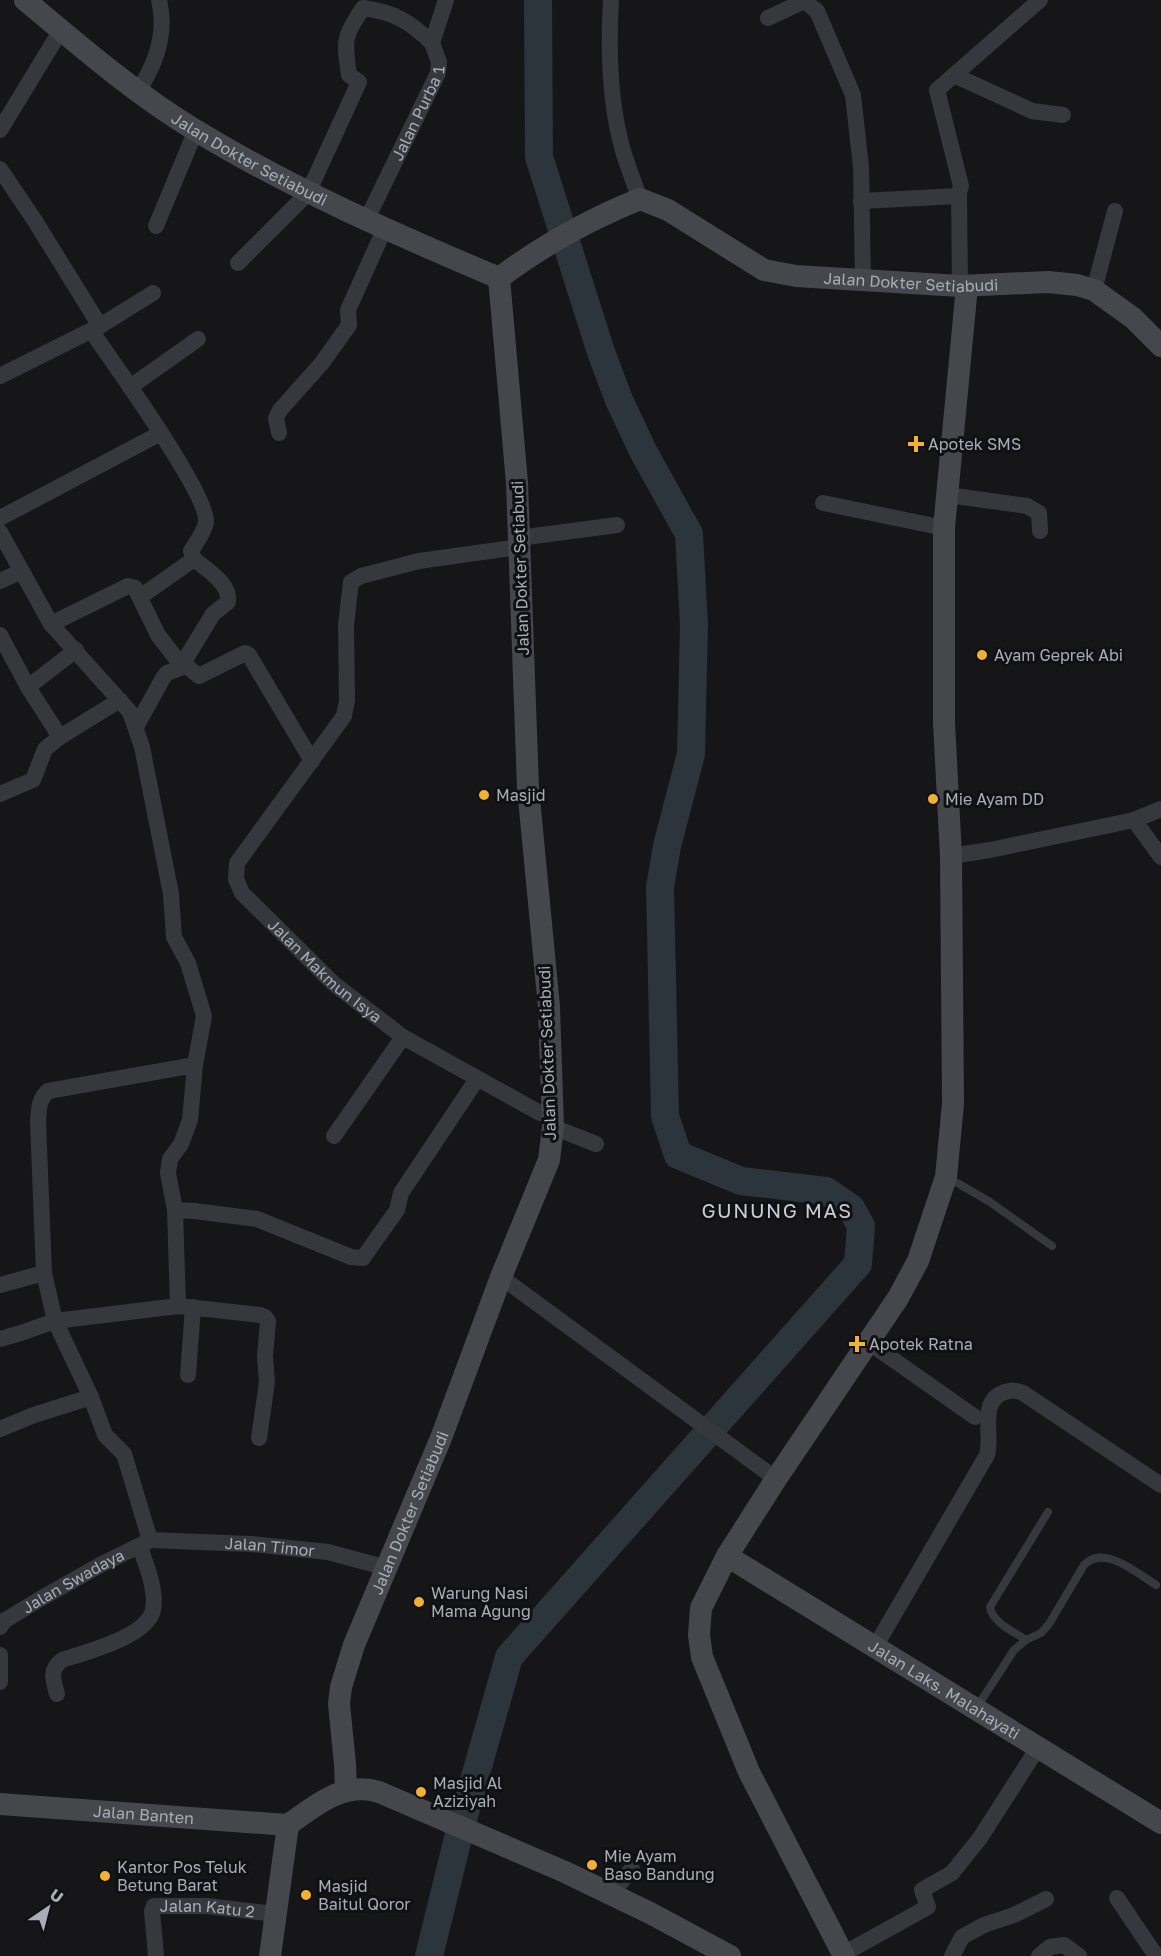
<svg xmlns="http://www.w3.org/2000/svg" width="1161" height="1956" viewBox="0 0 1161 1956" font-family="'Golos Text',sans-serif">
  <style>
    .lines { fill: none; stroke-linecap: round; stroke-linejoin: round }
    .river { stroke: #2c353c; stroke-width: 28 }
    .lane { stroke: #37383d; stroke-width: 8 }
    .street { stroke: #37383d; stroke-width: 16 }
    .secondary { stroke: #45474d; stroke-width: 22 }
    .poi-dot { fill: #f2b134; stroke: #111113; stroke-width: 2 }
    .labels { text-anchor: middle; stroke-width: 6; stroke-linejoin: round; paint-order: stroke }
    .street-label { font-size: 16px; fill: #a8adb8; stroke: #111113 }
    .poi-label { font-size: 16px; fill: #a8adb8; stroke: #111113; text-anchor: start }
    .quarter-label { font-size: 20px; letter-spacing: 1.5px; fill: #c9ccd4; stroke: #111113 }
  </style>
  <rect width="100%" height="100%" fill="#161618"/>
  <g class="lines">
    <polyline class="river" points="429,1956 460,1830 509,1657 858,1264 861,1226 851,1208 826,1191 741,1181 678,1155 665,1116 660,887 667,846 691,754 694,625 689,534 643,451 619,400 601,352 539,157 538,0"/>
    <g class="lane">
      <polyline points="947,1177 990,1202 1052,1246"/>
      <path d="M 1026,1640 C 1014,1632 992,1622 990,1607 L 1048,1512"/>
      <path d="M 977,1707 L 1014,1650 L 1026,1640 L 1041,1633 L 1049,1624 L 1084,1565 C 1104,1544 1137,1573 1156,1585"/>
    </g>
    <g class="street">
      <path d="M 611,0 C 608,50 609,102 623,151 C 628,167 634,183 640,199"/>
      <polyline points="768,18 804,1 817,11 853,95 861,167 863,280"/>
      <polyline points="954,75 1032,111 1063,115"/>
      <path d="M 138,91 C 156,64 167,33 159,0"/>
      <polyline points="0,130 61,30"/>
      <polyline points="0,169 35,221 100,326 0,376"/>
      <polyline points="959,195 960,286"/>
      <polyline points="861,201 958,196 961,186 937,90 1040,0"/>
      <path id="s1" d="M 366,221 L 438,73 L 439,62 L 432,43 L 446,0"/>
      <polyline points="156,226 196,130"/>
      <path d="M 238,263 L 308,193 L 359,82 L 349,75 C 344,41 343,37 363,8 C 394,12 409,21 432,43"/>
      <polyline points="1094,290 1115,211"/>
      <polyline points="100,326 153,293"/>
      <path d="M 92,332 C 112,361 209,495 206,522 C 205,531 196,543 191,551 L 194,559 L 140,597"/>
      <polyline points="130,387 198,339"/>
      <polyline points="279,433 276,418 280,410 322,363 349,325 348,310 384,230"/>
      <polyline points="948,495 1027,506 1039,513 1040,531"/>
      <polyline points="823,503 944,528"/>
      <polyline points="0,518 161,433"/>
      <polyline points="0,532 51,624 130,712 142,747 171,894 174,937 188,963 204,1016 195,1065 190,1120 181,1144 170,1159 168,1173 175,1210 178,1306"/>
      <polyline points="519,538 617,525"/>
      <path id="s2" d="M 519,547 L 419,561 L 361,576 L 351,582 L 346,625 L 347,701 L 344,716 L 237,863 L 236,879 L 242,893 L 333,983 L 403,1037 L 540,1113 L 552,1114"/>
      <polyline points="0,581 22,571"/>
      <polyline points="51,624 128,586 135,588 158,635 175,657 199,676 245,653 249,655 312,761"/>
      <polyline points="0,635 28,687"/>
      <polyline points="76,650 28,687 60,737 120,700"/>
      <path d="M 136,727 L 163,678 L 167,673 L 180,668 L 213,614 L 228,602 C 231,584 207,570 194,559"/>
      <polyline points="0,794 33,780 45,749 60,737"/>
      <polyline points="1134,820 1161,809"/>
      <polyline points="951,856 990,850 1134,820 1161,857"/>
      <polyline points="553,1127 596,1144"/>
      <polyline points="334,1136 403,1037"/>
      <polyline points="175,1210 195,1211 257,1219 351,1257 363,1258 397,1210 401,1193 477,1079"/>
      <polyline points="501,1277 776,1479"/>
      <polyline points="0,1285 44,1273"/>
      <polyline points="0,1339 21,1333 55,1321 178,1306 260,1315 265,1317 268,1321 265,1356 267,1382 259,1438"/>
      <polyline points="868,1342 975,1417"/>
      <polyline points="188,1375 193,1307"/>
      <polyline points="0,1429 34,1415 91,1397"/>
      <path d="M 150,1540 L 124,1454 L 105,1435 L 91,1397 L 55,1321 L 44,1273 L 38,1122 C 39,1110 38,1100 48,1091 L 195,1065"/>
      <path id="s3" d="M 150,1540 L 251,1544 L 328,1552 L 387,1568"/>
      <path id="s4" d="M 0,1627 L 4,1621 L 40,1599 L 102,1564 L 149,1541"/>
      <path d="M 875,1647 L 987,1455 C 993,1436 978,1400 1005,1392 C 1012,1390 1015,1390 1023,1393 L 1161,1485"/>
      <polyline points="0,1655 0,1682"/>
      <path d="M 57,1694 C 53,1680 49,1670 62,1660 C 86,1652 147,1637 153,1610 C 157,1590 146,1565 140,1547"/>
      <polyline points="611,1894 632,1869"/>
      <polyline points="1117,1898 1156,1956"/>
      <polyline points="843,1954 928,1907 922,1890 952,1873 980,1838 1039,1746"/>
      <path id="s5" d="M 156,1956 L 152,1911 L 154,1906 L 207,1906 L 275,1914"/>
      <polyline points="952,1956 962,1937 984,1925 1014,1915 1046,1899"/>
      <polyline points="1039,1956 1050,1947 1064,1945 1079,1956"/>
    </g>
    <g class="secondary">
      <path id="s6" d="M 25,0 C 80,46 134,93 195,130 C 292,189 395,234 499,278"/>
      <path id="s7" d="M 499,278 C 542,246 590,219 640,199 L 668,210 L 764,270 L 796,276 L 960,286 L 1048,282 L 1077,285 L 1094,290 L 1133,318 L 1161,346"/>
      <path id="s8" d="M 727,1556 L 1161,1823"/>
      <path id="s9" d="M 346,1790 L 345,1764 L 339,1704 L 341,1687 L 354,1645 L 441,1438 L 501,1277 L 549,1160 L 553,1127 L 549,1007 L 528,788 L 517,483 L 499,278"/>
      <path id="s10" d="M 0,1804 L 288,1825"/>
      <path d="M 270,1956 L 288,1825 C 315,1806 343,1781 379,1792 L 565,1872 L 650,1913 L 730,1956"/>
      <polyline points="844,1956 749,1772 702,1657 699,1635 701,1608 727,1556 776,1479 898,1298 918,1261 946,1177 953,1104 951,856 944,723 944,528 967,286"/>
    </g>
  </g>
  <g class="poi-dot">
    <path d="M913 435h6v6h6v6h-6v6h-6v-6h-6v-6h6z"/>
    <circle cx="982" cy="655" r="6"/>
    <circle cx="484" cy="795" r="6"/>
    <circle cx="933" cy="799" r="6"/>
    <path d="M854 1335h6v6h6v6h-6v6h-6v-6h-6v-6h6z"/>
    <circle cx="419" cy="1602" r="6"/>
    <circle cx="421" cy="1792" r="6"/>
    <circle cx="592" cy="1865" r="6"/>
    <circle cx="105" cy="1876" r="6"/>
    <circle cx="306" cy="1895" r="6"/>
  </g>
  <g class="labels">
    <g class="street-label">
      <text dy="6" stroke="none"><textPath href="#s1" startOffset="120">Jalan Purba 1</textPath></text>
      <text dy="6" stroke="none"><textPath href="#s6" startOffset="276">Jalan Dokter Setiabudi</textPath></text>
      <text dy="6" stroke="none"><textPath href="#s7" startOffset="453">Jalan Dokter Setiabudi</textPath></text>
      <text transform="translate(520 568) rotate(-92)" y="6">Jalan Dokter Setiabudi</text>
      <text dy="6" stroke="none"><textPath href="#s2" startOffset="634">Jalan Makmun Isya</textPath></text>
      <text transform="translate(547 1053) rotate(-92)" y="6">Jalan Dokter Setiabudi</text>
      <text dy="6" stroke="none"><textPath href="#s9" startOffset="291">Jalan Dokter Setiabudi</textPath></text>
      <text dy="6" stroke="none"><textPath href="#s3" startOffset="120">Jalan Timor</textPath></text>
      <text dy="6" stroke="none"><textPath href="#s4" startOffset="87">Jalan Swadaya</textPath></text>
      <text dy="6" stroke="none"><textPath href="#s8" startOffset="255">Jalan Laks. Malahayati</textPath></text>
      <text dy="6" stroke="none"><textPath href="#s10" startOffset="144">Jalan Banten</textPath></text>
      <text dy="6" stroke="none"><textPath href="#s5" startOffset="104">Jalan Katu 2</textPath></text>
    </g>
    <g class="poi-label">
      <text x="928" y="450">Apotek SMS</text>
      <text x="994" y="661">Ayam Geprek Abi</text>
      <text x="496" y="801">Masjid</text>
      <text x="945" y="805">Mie Ayam DD</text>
      <text x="869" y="1350">Apotek Ratna</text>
      <text x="431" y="1599">Warung Nasi<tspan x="431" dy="18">Mama Agung</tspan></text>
      <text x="433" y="1789">Masjid Al<tspan x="433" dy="18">Aziziyah</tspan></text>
      <text x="604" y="1862">Mie Ayam<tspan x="604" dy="18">Baso Bandung</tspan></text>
      <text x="117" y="1873">Kantor Pos Teluk<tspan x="117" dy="18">Betung Barat</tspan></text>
      <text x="318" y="1892">Masjid<tspan x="318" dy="18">Baitul Qoror</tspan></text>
    </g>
    <g class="quarter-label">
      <text x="777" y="1218">GUNUNG MAS</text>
    </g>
  </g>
  <g transform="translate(48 1908) rotate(35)" stroke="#111113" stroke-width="4.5" paint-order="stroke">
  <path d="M0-4.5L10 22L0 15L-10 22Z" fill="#a8adb8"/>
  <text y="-9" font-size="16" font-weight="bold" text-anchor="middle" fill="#a8adb8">U</text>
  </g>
</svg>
